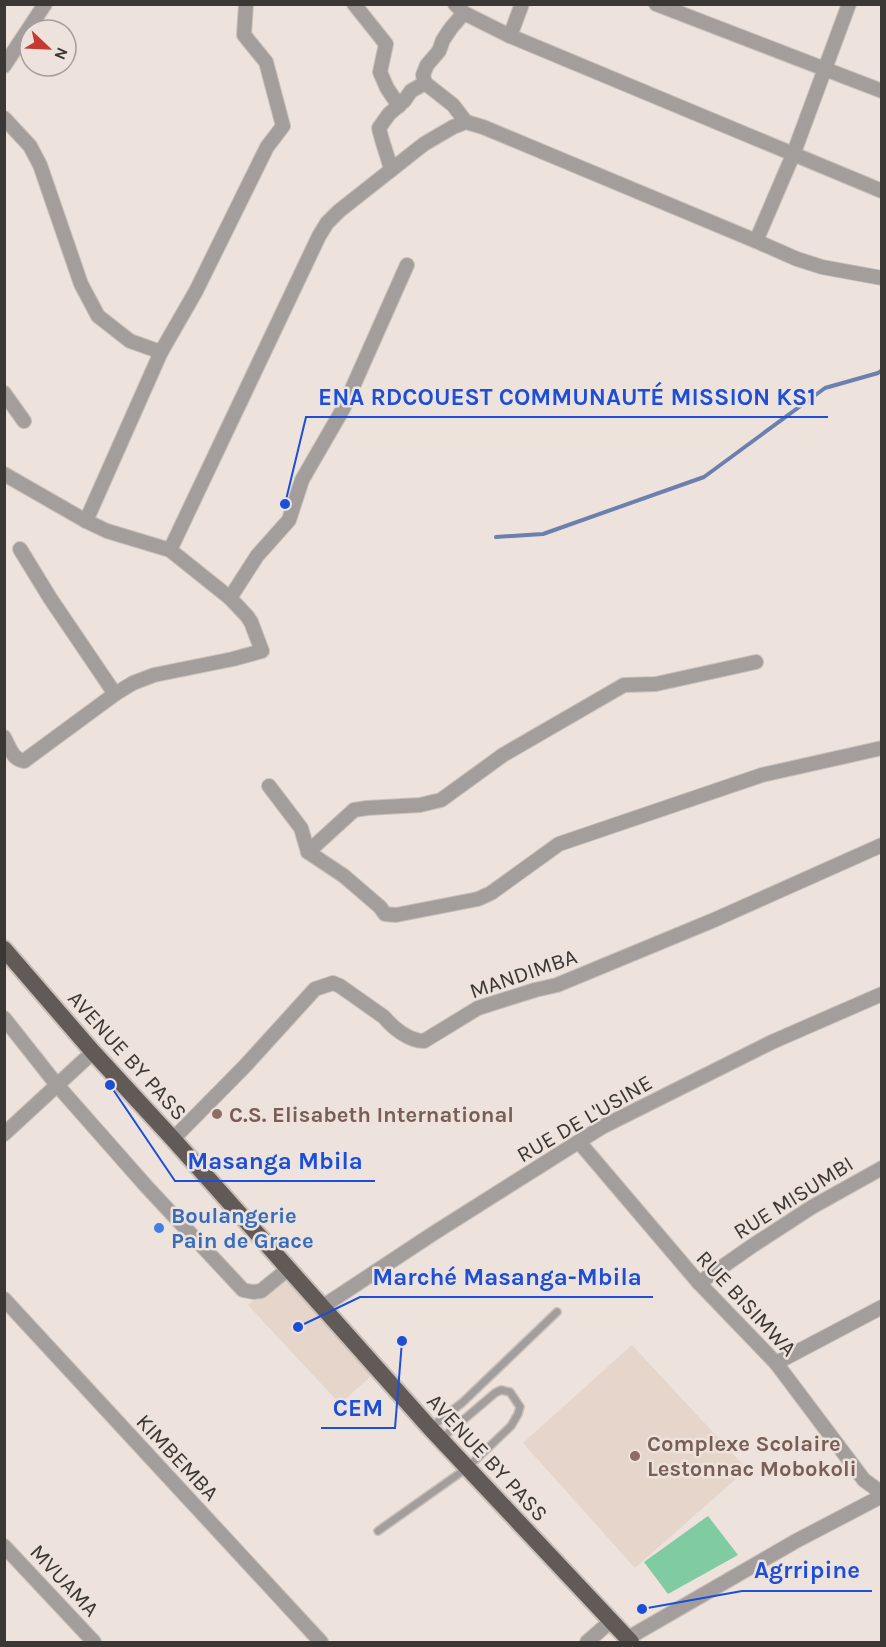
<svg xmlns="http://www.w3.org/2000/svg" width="886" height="1647" viewBox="0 0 886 1647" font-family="Karla,sans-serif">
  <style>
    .built { fill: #e6d5ca }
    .pitch { fill: #81cba3 }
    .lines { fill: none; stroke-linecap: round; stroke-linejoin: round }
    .stream { stroke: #6b80ae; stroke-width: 4 }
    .service-casing { stroke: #c9c0ba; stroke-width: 10 }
    .minor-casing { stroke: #c9c0ba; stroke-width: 16 }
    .trunk-casing { stroke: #c9c0ba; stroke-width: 20 }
    .service { stroke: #a39e9c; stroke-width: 7 }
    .minor { stroke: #a39e9c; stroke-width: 14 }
    .trunk { stroke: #625a56; stroke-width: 16 }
    .education-dot { fill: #8d6e63; stroke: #ede2dc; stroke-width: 2 }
    .shop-dot { fill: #3f7fe0; stroke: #ede2dc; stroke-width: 2 }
    .labels { text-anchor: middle; stroke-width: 5; stroke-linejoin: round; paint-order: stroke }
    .street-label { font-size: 22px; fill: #3b3734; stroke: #ede2dc }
    .education-label { font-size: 22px; font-weight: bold; fill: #785e54; stroke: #ede2dc; text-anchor: start }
    .shop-label { font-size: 22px; font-weight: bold; fill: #366cbe; stroke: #ede2dc; text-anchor: start }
    .leader { fill: none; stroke: #1d4ed8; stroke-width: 2 }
    .callout-dot { fill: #1d4ed8; stroke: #ede2dc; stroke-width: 2 }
    .callout-label { font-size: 24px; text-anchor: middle; font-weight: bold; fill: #1d4ed8; stroke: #ede2dc; stroke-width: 5; stroke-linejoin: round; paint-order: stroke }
  </style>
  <rect width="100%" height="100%" fill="#ede2dc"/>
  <g class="built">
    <polygon points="283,1275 371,1376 340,1404 248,1305"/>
    <polygon points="632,1345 747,1469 635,1568 523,1443"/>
  </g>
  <polygon class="pitch" points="708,1516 738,1555 668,1594 644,1562"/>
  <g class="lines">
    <polyline class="stream" points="496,537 543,534 704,477 825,388 878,373 882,370"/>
    <g class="service-casing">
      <g id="service">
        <polyline points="430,1428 463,1402 557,1312"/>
        <polyline points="378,1531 467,1468 511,1426 518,1414 520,1407 510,1392 501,1390 495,1393 441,1439"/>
      </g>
    </g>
    <g class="minor-casing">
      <g id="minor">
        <polyline points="354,4 386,44 380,72 387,88 399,106"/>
        <polyline points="455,4 464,13 510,36"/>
        <polyline points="522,4 510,36 882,191"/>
        <polyline points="656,4 882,91"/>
        <polyline points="464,13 451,28 443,40 439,51 427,65 423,75 425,83 453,105 466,122"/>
        <polyline points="4,66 45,4"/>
        <polyline points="4,118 30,146 40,165 81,284 98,316 130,341 161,352"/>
        <path d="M 391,170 C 388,156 382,143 379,128 L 389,114 L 404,101 L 411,91 L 425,83"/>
        <polyline points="756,241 797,259 822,267 882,278"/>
        <polyline points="4,393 24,421"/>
        <path d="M 4,474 L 86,521 L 107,531 L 170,550 L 230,598 L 247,616 L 251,622 L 262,651 L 233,659 L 154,675 L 133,683 L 115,694 L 24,761 C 12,759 10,748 4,737"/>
        <polyline points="86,521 161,352 196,291 267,147 283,126 266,62 244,35 246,4"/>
        <polyline points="20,549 50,598 115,694"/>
        <polyline points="170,550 319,236 327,223 339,211 424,144 453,127 466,122 483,127 756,241 793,155 849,4"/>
        <polyline points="230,598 257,556 289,520 302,480 343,409 407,265"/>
        <polyline points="269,786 301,828 308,852 344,876 380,907 385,914 396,915 478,899 491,893 559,844 762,775 882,748"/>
        <polyline points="308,852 354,810 367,808 420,805 441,800 503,755 624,685 656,684 756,662"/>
        <polyline points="4,1018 57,1085 146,1186 243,1290 253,1292 261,1291 288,1269"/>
        <polyline points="4,1134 93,1052"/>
        <path d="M 173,1139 L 246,1065 L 315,989 L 333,983 L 340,986 L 384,1017 C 393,1028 409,1041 424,1041 L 478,1008 L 535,990 L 557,985 L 714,920 L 882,845"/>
        <polyline points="579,1142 699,1283 776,1363 864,1480 882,1493"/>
        <polyline points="699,1283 752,1246 812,1207 882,1168"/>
        <polyline points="4,1299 321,1642"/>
        <polyline points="322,1307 434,1233 602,1127 772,1042 882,994"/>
        <polyline points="776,1363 882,1307"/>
        <polyline points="4,1546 94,1642"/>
        <polyline points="628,1638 796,1541 882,1496"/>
        <polyline points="587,1642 611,1621"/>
      </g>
    </g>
    <g class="trunk-casing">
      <polyline id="trunk" points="4,949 93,1052 173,1139 430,1428 631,1642"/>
    </g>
    <use href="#service" class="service"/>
    <use href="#minor" class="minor"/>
    <use href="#trunk" class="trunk"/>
  </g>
  <g class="education-dot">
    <circle cx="217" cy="1114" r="6"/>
    <circle cx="635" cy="1456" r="6"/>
  </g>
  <circle class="shop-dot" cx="159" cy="1228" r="6"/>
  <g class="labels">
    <g class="street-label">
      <text transform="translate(523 973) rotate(-19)" y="8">MANDIMBA</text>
      <text transform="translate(128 1055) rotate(48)" y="8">AVENUE BY PASS</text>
      <text transform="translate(584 1118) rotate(-30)" y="8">RUE DE L'USINE</text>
      <text transform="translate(793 1197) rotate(-32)" y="8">RUE MISUMBI</text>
      <text transform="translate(747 1303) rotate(47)" y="8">RUE BISIMWA</text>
      <text transform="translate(178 1457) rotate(47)" y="8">KIMBEMBA</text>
      <text transform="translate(488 1457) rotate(47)" y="8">AVENUE BY PASS</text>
      <text transform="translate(65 1580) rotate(47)" y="8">MVUAMA</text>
    </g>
    <g class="education-label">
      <text x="229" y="1122">C.S. Elisabeth International</text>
      <text x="647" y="1451">Complexe Scolaire<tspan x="647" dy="25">Lestonnac Mobokoli</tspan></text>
    </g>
    <g class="shop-label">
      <text x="171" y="1223">Boulangerie<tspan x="171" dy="25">Pain de Grace</tspan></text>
    </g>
  </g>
  <path class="leader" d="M285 504L306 417H828M110 1085L175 1181H375M298 1327L360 1297H653M402 1341L395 1428H321M642 1609L742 1591H872"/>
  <g class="callout-dot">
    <circle cx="285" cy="504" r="6"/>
    <circle cx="110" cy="1085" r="6"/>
    <circle cx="298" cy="1327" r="6"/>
    <circle cx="402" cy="1341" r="6"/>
    <circle cx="642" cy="1609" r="6"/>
  </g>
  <g class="callout-label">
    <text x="567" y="405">ENA RDCOUEST COMMUNAUTÉ MISSION KS1</text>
    <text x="275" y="1169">Masanga Mbila</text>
    <text x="507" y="1285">Marché Masanga-Mbila</text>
    <text x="358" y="1416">CEM</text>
    <text x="807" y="1578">Agrripine</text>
  </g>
  <rect width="886" height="1647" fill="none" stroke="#3b3734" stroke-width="12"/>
  <g transform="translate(48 48) rotate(113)"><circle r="28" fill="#ede2dc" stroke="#a69e99" stroke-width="1.5"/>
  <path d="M0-4.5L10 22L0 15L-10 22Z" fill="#c63930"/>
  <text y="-9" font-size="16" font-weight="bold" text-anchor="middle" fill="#3b3734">N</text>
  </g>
</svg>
